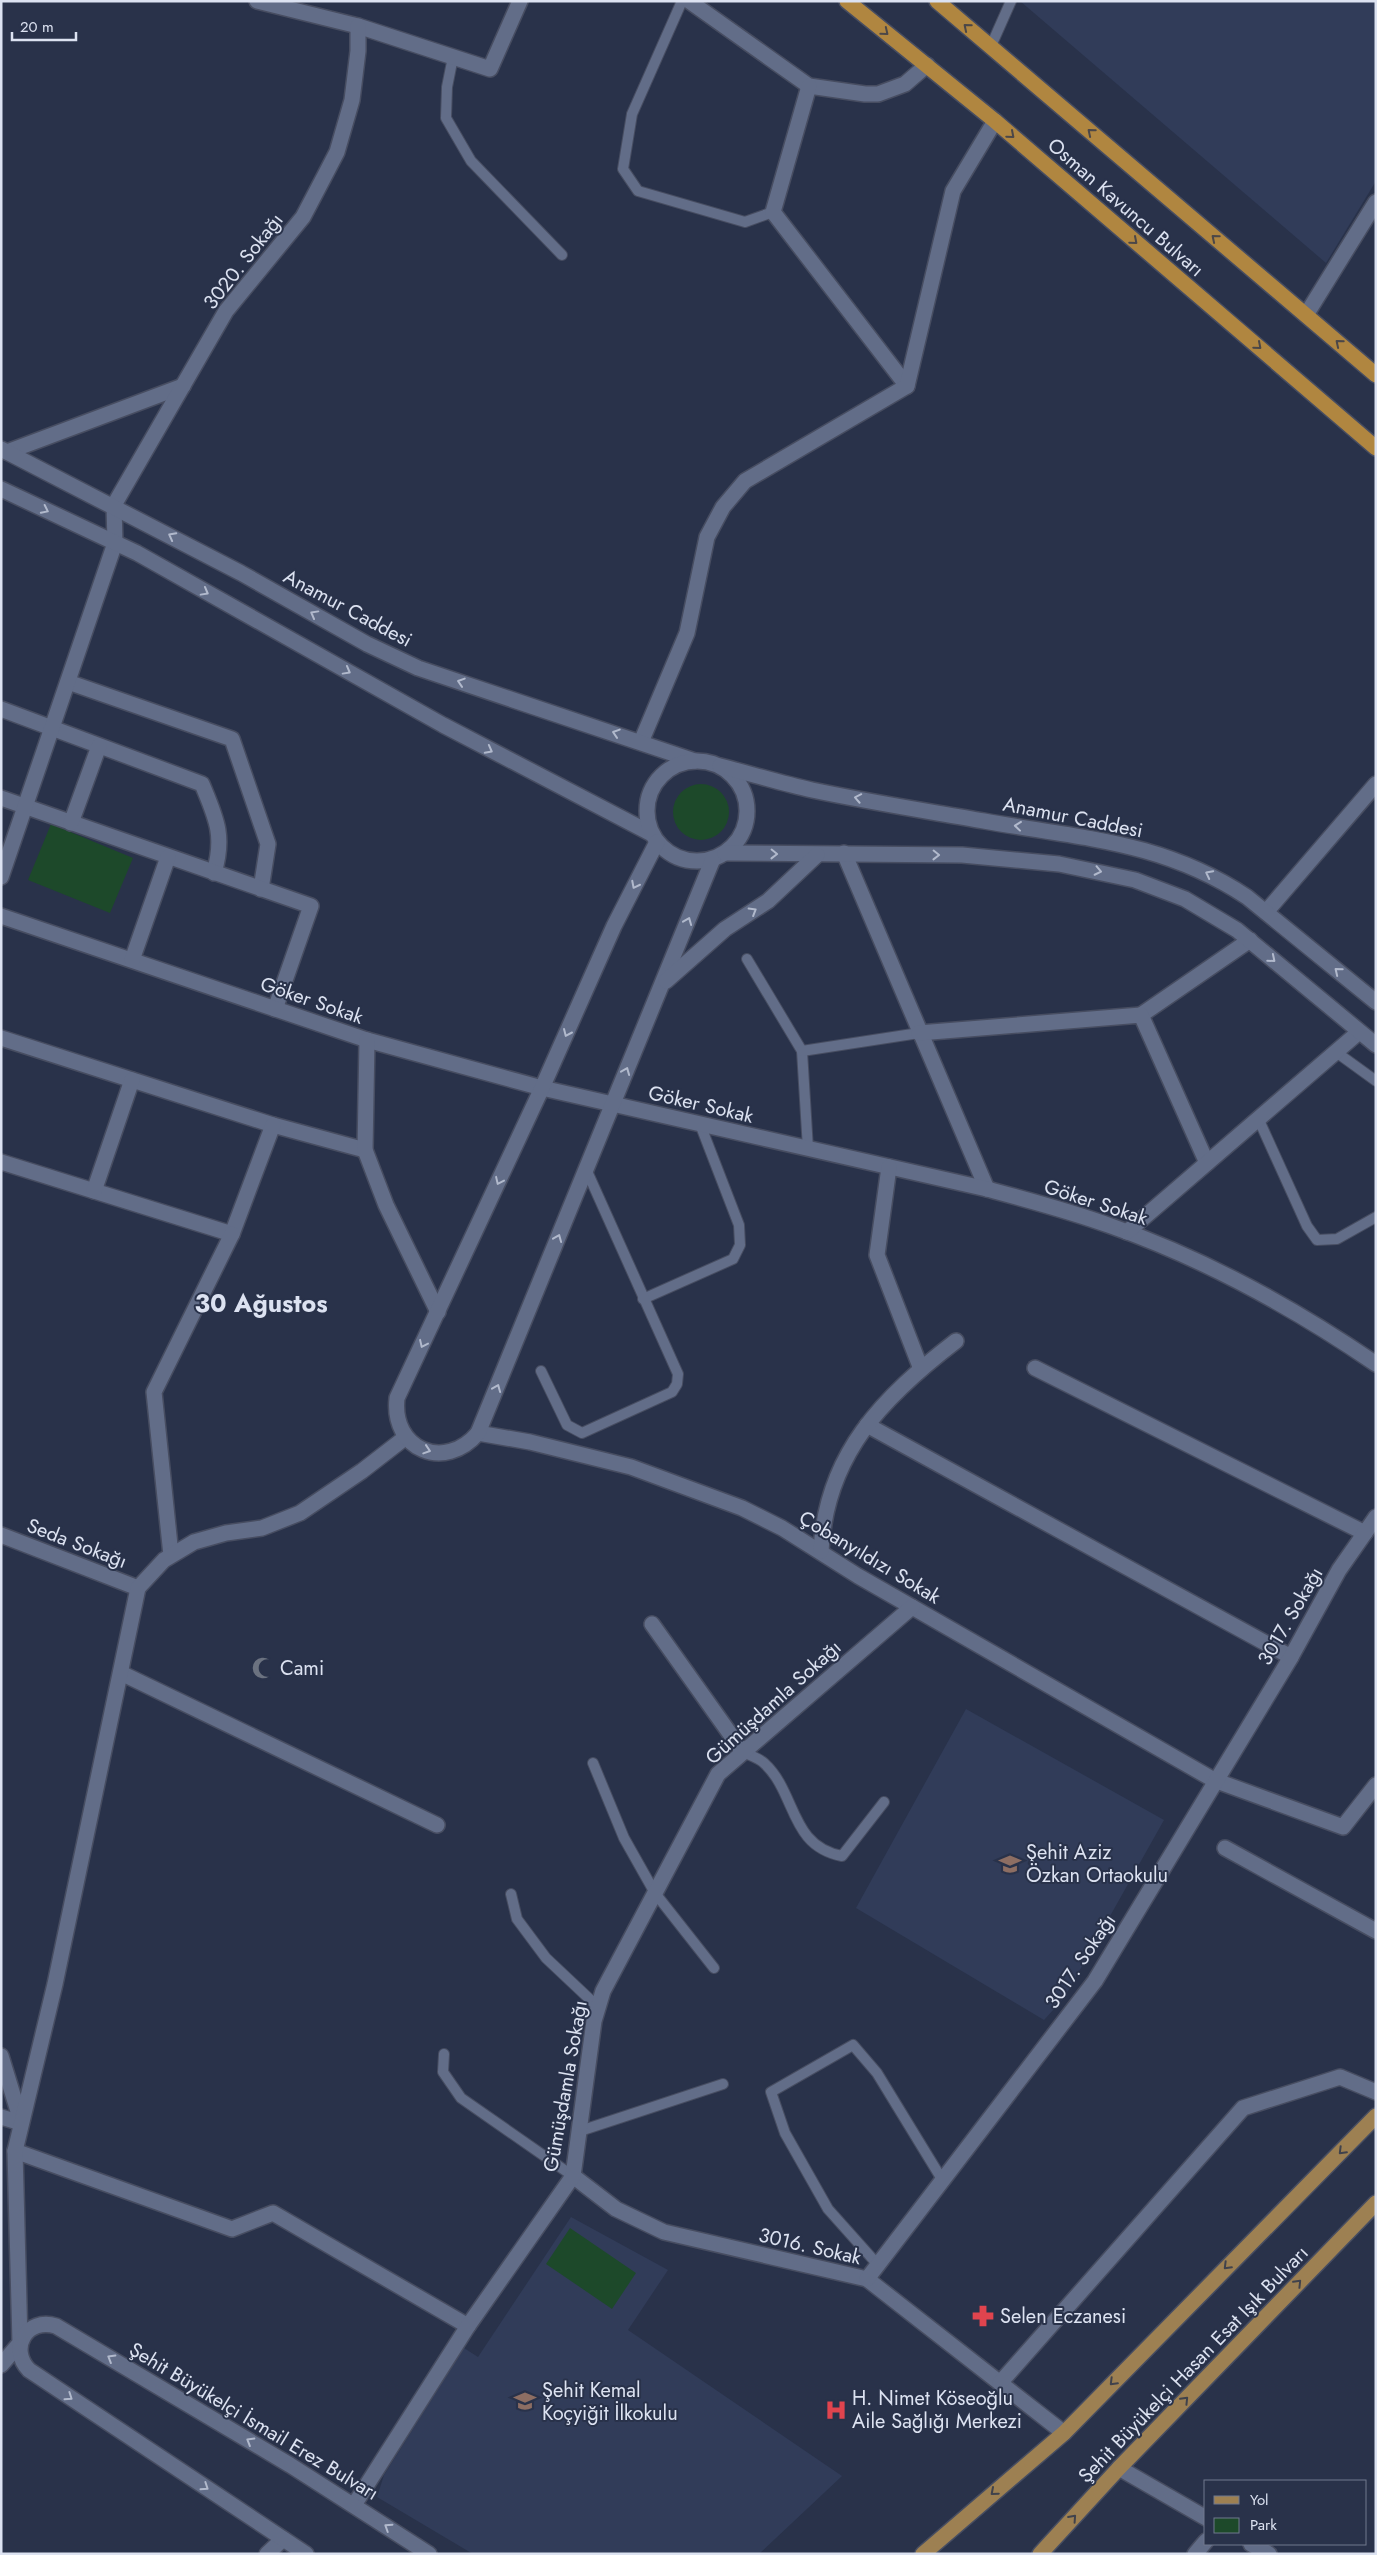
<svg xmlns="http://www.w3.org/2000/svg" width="1377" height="2555" viewBox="0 0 1377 2555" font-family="Jost,sans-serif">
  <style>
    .built { fill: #313c59 }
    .green { fill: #1d492a }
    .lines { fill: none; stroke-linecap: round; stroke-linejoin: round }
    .service-casing { stroke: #474d61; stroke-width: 12 }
    .minor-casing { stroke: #474d61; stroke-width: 18 }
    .tertiary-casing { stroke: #474d61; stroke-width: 18 }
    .primary-casing { stroke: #474d61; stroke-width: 18 }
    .trunk-casing { stroke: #474d61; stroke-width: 18 }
    .service { stroke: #626d88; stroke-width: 10 }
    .minor { stroke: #626d88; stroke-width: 15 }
    .tertiary { stroke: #626d88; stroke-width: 15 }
    .primary { stroke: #9d8052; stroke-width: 15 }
    .trunk { stroke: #b08640; stroke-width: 15 }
    .oneway { stroke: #4b4748 }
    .oneway2 { stroke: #b1b9cc }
    .oneway3 { stroke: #40424c }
    .labels { text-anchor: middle; stroke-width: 4; stroke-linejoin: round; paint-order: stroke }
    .street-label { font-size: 20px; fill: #dce2f1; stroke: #29324a }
    .poi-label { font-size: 20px; fill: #dce2f1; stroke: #29324a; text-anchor: start }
    .district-label { font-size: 25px; font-weight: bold; fill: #dce2f1; stroke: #29324a }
  </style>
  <rect width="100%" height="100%" fill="#29324a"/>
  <g class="built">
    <polygon points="1020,1 1376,1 1376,181 1326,263"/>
    <polygon points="966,1709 1164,1820 1064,1998 1044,2020 856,1908"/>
    <polygon points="571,2217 668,2270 628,2330 842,2476 759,2554 473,2554 377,2497 384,2475 464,2348 478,2357"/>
  </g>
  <g class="green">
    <circle cx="701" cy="812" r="28"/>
    <polygon points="51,824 133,858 110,913 28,880"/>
    <polygon points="570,2228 636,2273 612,2309 546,2264"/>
  </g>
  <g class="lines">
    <g class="service-casing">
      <g id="service">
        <polyline points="682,1 632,114 623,169 638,191 745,222 773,212"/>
        <polyline points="991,46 1011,1"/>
        <polyline points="453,57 447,87 446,118 471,161 562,255"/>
        <polyline points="747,959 802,1051 808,1149"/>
        <polyline points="802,1051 919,1033"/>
        <polyline points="1336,1052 1376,1081"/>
        <polyline points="1258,1118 1307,1226 1317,1240 1337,1239 1376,1217"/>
        <polyline points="643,1299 733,1259 740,1245 739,1225 700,1124"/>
        <polyline points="541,1371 567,1425 582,1433 672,1392 677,1384 678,1374 586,1169"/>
        <path d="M 743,1752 C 749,1755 759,1758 764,1763 C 797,1793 789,1846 842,1856 L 884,1802"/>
        <polyline points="593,1763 624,1838 655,1893 714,1968"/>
        <polyline points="511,1894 517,1919 546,1958 598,2007"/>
        <polyline points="444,2054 443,2072 461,2098 573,2176"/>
        <polyline points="580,2131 723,2084"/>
        <polyline points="878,2265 828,2209 785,2133 771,2092 853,2045 877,2073 943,2181"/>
      </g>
    </g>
    <g class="minor-casing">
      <g id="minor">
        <polyline points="257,1 358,26 490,69 520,1"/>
        <polyline points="689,1 809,86 865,94 878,94 905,84 927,65"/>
        <polyline points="809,86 773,212 907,386"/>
        <polyline points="1306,315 1376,202"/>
        <polyline points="7,452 183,386"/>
        <polyline points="68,682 232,739 268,844 261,889"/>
        <path d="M 1,709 L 202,784 C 216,818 225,835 214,873"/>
        <polyline points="641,742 687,633 707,537 723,507 745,481 907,386 953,191 995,121"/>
        <polyline points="1,798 311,906 275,1009"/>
        <polyline points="71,823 99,746"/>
        <polyline points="844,853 987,1189"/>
        <polyline points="1,877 115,543 114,505 226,311 303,217 324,177 337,152 352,100 358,51 358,26"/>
        <polyline points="1266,912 1376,784"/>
        <path d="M 1,916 L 367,1040 L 542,1088 L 987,1189 C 1028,1200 1070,1211 1111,1226 C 1205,1259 1294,1308 1376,1364"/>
        <polyline points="132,960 168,857"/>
        <polyline points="1141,1015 1250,940"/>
        <polyline points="919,1033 1141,1015 1207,1163"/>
        <polyline points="1,1038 273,1125 365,1150"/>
        <polyline points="367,1040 365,1150 386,1205 438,1312"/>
        <polyline points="1,1162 232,1234 273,1125"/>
        <polyline points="889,1167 877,1255 921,1369"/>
        <polyline points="94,1191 132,1080"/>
        <polyline points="1127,1232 1359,1032"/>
        <polyline points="1035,1368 1365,1533"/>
        <polyline points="867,1425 1291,1657"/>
        <polyline points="478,1433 530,1442 631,1467 742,1508 782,1528 858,1576 1214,1780 1343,1827 1376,1785"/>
        <polyline points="1,1535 138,1588"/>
        <path d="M 821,1551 C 826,1454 883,1397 956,1341"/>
        <polyline points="171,1555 154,1392 232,1234"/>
        <polyline points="652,1624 743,1752"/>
        <polyline points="121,1673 437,1825"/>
        <polyline points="1225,1848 1376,1931"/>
        <polyline points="1,2056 21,2121"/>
        <polyline points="1,2117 21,2123"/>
        <polyline points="15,2151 232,2229 273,2213 468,2326"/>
        <polyline points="573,2176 616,2209 664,2232 867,2279 1064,2433"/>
        <polyline points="867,2279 1095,1981 1291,1657 1339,1570 1376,1517"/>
        <polyline points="1,2365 20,2343 15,2151 55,1984 138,1588 164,1560 194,1542 226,1533 262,1528 300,1513 362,1471 406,1437"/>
        <polyline points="1000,2383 1243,2108 1340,2077 1376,2092"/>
        <polyline points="1119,2468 1206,2518"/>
        <polyline points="354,2505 468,2326 573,2176 594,2021 603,1991 718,1774 912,1607"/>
        <polyline points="1251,2544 1269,2554"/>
        <polyline points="267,2554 283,2539"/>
        <polyline points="1195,2554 1206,2541"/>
      </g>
    </g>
    <g class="tertiary-casing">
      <g id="tertiary">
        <polyline points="1,449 241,573 367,644 418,668 695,761"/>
        <polyline points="1,489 137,553 443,725 652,834"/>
        <circle cx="697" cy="811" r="50"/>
        <path d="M 720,766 C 751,774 781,783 812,790 C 869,802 927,811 984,821 C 1079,838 1163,841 1247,897 L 1376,1002"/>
        <path d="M 657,842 L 614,926 L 542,1088 L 397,1398 C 391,1450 445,1472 478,1433 L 713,859"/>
        <polyline points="725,853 962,855 1059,864 1135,880 1185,899 1237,930 1376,1045"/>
        <polyline points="666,981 725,929 768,901 817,855"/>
        <path d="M 306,2554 L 29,2370 C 8,2348 27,2317 56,2326 L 290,2465 L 429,2554"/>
      </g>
    </g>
    <g class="primary-casing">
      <g id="primary">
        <polyline points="923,2554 1064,2433 1376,2116"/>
        <polyline points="1040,2554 1119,2468 1376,2203"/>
      </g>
    </g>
    <g class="trunk-casing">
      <g id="trunk">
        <polyline points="847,1 995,121 1376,448"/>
        <polyline points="937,1 1376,375"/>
      </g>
    </g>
    <use href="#service" class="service"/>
    <use href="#minor" class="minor"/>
    <use href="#tertiary" class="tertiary"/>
    <use href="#primary" class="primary"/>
    <use href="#trunk" class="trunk"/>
  </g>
  <defs><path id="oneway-chevron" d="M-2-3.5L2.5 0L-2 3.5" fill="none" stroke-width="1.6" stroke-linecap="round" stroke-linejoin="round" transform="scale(1.25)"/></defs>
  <g class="oneway">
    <use href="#oneway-chevron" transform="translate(967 27) rotate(-140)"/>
    <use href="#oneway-chevron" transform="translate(885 32) rotate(39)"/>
    <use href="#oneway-chevron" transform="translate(1091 132) rotate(-140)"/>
    <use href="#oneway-chevron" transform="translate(1011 135) rotate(41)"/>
    <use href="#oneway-chevron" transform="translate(1215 238) rotate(-140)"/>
    <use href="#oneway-chevron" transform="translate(1134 241) rotate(41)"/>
    <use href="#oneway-chevron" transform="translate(1339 343) rotate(-140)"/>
    <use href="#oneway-chevron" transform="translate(1258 346) rotate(41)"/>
  </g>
  <g class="oneway2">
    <use href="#oneway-chevron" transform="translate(45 510) rotate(26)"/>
    <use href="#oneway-chevron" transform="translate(172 536) rotate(-152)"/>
    <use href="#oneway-chevron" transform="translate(205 592) rotate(29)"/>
    <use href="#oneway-chevron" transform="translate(314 614) rotate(-151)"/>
    <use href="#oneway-chevron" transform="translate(347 671) rotate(29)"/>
    <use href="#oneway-chevron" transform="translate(461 682) rotate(-162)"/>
    <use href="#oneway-chevron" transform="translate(616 733) rotate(-162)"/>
    <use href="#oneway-chevron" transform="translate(489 750) rotate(28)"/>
    <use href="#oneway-chevron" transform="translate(858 798) rotate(-169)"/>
    <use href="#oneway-chevron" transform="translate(1018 826) rotate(-174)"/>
    <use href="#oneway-chevron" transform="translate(774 854) rotate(1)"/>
    <use href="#oneway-chevron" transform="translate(936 855) rotate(1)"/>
    <use href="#oneway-chevron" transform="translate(1098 871) rotate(12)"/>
    <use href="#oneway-chevron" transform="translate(1209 874) rotate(-153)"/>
    <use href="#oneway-chevron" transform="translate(635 885) rotate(117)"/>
    <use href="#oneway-chevron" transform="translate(753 911) rotate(-31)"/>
    <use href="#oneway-chevron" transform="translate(688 921) rotate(-68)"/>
    <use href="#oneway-chevron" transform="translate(1272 959) rotate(40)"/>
    <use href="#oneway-chevron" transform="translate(1338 971) rotate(-141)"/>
    <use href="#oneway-chevron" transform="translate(567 1033) rotate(114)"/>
    <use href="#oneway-chevron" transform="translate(626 1071) rotate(-68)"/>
    <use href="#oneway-chevron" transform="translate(499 1181) rotate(115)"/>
    <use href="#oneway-chevron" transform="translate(558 1238) rotate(-68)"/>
    <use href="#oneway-chevron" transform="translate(423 1344) rotate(115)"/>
    <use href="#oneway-chevron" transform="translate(497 1388) rotate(-68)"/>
    <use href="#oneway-chevron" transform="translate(427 1450) rotate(18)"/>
    <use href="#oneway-chevron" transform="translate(111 2358) rotate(-149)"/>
    <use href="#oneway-chevron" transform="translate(69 2397) rotate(34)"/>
    <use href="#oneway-chevron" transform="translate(250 2441) rotate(-149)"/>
    <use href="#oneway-chevron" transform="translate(205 2487) rotate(34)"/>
    <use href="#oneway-chevron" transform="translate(388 2527) rotate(-147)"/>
  </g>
  <g class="oneway3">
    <use href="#oneway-chevron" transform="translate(1342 2151) rotate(135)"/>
    <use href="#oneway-chevron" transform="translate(1227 2266) rotate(135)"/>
    <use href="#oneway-chevron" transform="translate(1298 2283) rotate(-46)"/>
    <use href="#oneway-chevron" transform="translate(1113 2382) rotate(135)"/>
    <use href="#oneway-chevron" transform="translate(1185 2400) rotate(-46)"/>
    <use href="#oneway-chevron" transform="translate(994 2492) rotate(139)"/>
    <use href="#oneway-chevron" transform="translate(1073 2518) rotate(-48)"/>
  </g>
  <defs>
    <g id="mosque-bare" transform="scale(1.725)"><path d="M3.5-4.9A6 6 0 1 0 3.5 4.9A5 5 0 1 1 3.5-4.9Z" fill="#6b7280" stroke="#29324a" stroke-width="2.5" paint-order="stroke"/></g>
    <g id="school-bare" transform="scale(1.725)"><path d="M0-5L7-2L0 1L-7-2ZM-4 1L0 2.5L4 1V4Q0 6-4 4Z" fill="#8d6e63" stroke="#29324a" stroke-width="2.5" paint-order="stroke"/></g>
    <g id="pharmacy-bare" transform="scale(1.725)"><path d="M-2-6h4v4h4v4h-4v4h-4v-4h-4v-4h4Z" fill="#e0444e" stroke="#29324a" stroke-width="2.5" paint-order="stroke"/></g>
    <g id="hospital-bare" transform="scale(1.725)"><path d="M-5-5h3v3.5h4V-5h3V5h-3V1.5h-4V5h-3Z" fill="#e0444e" stroke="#29324a" stroke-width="2.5" paint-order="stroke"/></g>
  </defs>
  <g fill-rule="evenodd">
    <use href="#mosque-bare" x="263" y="1668"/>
    <use href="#school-bare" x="1010" y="1864"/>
    <use href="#pharmacy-bare" x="983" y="2316"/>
    <use href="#school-bare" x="525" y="2401"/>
    <use href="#hospital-bare" x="836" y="2410"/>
  </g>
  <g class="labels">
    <g class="street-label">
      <text transform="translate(1126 207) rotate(41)" y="7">Osman Kavuncu Bulvarı</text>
      <text transform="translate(243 261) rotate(-52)" y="7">3020. Sokağı</text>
      <text transform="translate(348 608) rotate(28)" y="7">Anamur Caddesi</text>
      <text transform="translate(1073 817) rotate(11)" y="7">Anamur Caddesi</text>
      <text transform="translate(312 1000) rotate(19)" y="7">Göker Sokak</text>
      <text transform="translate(701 1104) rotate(13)" y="7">Göker Sokak</text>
      <text transform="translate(1096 1202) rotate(18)" y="7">Göker Sokak</text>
      <text transform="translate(77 1543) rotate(21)" y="7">Seda Sokağı</text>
      <text transform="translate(870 1557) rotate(31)" y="7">Çobanyıldızı Sokak</text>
      <text transform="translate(1290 1616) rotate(-60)" y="7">3017. Sokağı</text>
      <text transform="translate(773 1702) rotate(-42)" y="7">Gümüşdamla Sokağı</text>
      <text transform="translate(1080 1961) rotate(-56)" y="7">3017. Sokağı</text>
      <text transform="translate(565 2086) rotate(-80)" y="7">Gümüşdamla Sokağı</text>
      <text transform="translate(810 2246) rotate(13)" y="7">3016. Sokak</text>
      <text transform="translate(1193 2364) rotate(-46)" y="7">Şehit Büyükelçi Hasan Esat Işık Bulvarı</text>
      <text transform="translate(254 2421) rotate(31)" y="7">Şehit Büyükelçi İsmail Erez Bulvarı</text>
    </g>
    <g class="poi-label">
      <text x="280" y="1675">Cami</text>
      <text x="1026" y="1859">Şehit Aziz<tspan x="1026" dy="23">Özkan Ortaokulu</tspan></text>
      <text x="1000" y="2323">Selen Eczanesi</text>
      <text x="542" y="2397">Şehit Kemal<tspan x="542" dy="23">Koçyiğit İlkokulu</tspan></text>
      <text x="852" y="2405">H. Nimet Köseoğlu<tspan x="852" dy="23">Aile Sağlığı Merkezi</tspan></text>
    </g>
    <g class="district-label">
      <text x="261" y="1312">30 Ağustos</text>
    </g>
  </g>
  <rect width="1377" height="2555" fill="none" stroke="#dce2f1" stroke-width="5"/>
  <rect x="1204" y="2480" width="162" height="65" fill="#29324a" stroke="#71788d"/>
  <rect x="1214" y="2496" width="25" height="8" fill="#9d8052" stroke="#71788d"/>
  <text x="1250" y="2505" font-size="15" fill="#dce2f1">Yol</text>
  <rect x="1214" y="2518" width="25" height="15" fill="#1d492a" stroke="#71788d"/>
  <text x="1250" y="2530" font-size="15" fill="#dce2f1">Park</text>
  <path d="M12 32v8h64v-8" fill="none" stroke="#dce2f1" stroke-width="2.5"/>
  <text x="20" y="32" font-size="15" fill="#dce2f1" stroke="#29324a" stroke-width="4" paint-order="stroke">20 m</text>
</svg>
